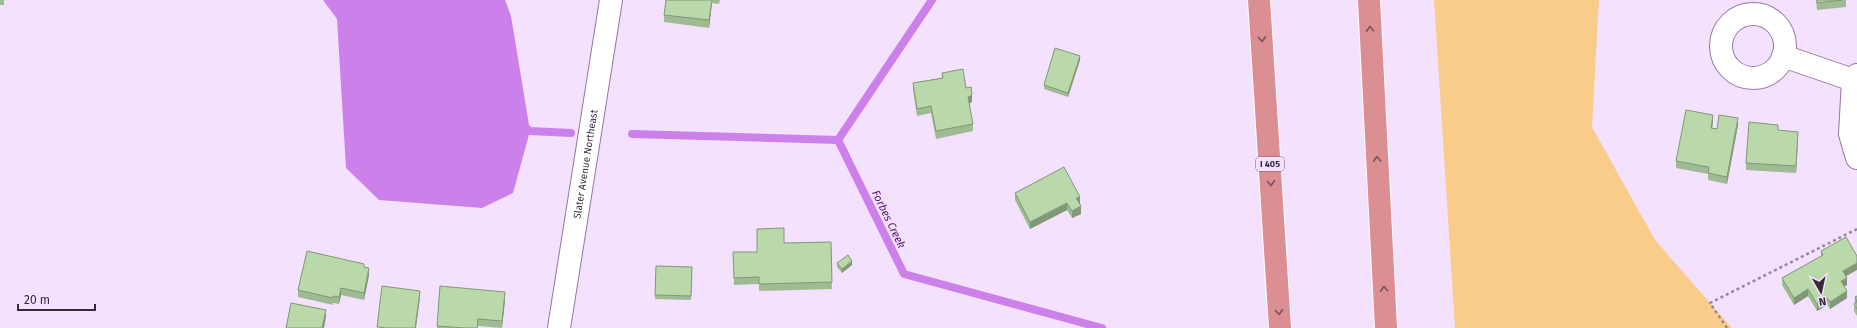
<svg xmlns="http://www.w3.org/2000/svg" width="1857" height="328" viewBox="0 0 1857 328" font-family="'Fira Sans',sans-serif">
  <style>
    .green { fill: #facc8a }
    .water { fill: #cc81ea }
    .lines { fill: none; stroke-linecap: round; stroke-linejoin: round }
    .stream { stroke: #cc81ea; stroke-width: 8 }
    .minor-casing { stroke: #9477a1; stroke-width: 24 }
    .motorway-casing { stroke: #fff; stroke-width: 24 }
    .path { stroke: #95869c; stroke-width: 2.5; stroke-dasharray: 3 3; stroke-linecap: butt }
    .minor { stroke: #fff; stroke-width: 22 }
    .motorway { stroke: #db8f93; stroke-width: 22 }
    .wall { fill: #9fbb93 }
    .shaded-wall { fill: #829878 }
    .building { fill: #b9d9ab; stroke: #829878 }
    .oneway { stroke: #78525e }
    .labels { text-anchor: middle; stroke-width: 3; stroke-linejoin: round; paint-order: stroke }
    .shield { fill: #f4e1fd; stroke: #6f6175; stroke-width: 1 }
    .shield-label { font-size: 9px; font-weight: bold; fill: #362a3b }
    .street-label { font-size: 10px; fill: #362a3b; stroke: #f4e1fd }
    .water-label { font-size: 11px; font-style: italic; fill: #580f70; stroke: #f4e1fd }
  </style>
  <rect width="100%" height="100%" fill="#f4e1fd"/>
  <polygon class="green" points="1434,0 1599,0 1592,127 1655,240 1732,328 1455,328"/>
  <polygon class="water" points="323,0 505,0 511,16 530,131 513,193 482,208 379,200 346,168 337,19"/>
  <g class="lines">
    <g class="stream">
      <polyline points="932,0 838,140 904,274 1102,328"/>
      <polyline points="522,125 530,131 571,133"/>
      <polyline points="632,134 838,140"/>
    </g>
    <g class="minor-casing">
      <g id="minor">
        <circle cx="1753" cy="46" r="32"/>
        <polyline points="1783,56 1853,80 1857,75"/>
        <polyline points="1853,80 1850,134 1857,158"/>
        <path id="s1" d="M 559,328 L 611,0"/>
      </g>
    </g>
    <g class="motorway-casing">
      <g id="motorway">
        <polyline points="1259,0 1280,328"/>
        <polyline points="1369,0 1386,328"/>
      </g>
    </g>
    <polyline class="path" points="1727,328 1710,303 1857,229"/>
    <use href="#minor" class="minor"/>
    <use href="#motorway" class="motorway"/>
  </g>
  <g class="wall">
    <rect x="0" y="0" width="4" height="5"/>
    <polygon points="666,0 720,0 719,4 712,3 709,28 664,22 664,15"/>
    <polygon points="1816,0 1846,0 1846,7 1817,10"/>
    <polygon points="1080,60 1068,97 1044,89 1044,85"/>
    <polygon points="942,73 966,88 972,102 969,103 973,124 973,131 936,139 931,113 917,116 913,90 913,83 942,78"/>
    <polygon points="1713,122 1712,128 1717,129 1738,125 1727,184 1708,180 1708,174 1676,168 1676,161"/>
    <polygon points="1778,130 1798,139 1796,173 1746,170 1746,163"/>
    <polygon points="1015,193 1080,204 1081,214 1072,218 1067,210 1030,229 1015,200"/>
    <polygon points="831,242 832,289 759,291 759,284 734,285 733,252 757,252 784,243"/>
    <polygon points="1821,251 1846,276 1847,285 1844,287 1847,298 1830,309 1827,305 1817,311 1808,296 1794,305 1782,285 1782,278 1821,256"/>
    <polygon points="837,263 852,265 842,273 837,267"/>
    <polygon points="656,266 692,267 691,300 655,299"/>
    <polygon points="364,267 369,275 364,300 341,295 339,304 333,303 333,305 298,297 298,290"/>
    <polygon points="440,286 505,300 502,328 478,326 478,328 437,328"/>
    <polygon points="1857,296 1857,316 1854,311 1855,297"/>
  </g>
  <g class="shaded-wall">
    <polygon points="712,0 712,3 709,28 709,20"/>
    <polygon points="1080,56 1080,60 1068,97 1068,93"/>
    <polygon points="972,95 972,102 968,104 968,97"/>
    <polygon points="1713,115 1713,122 1711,135 1711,128"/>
    <polygon points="1738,118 1738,125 1727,184 1727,177"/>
    <polygon points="1798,132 1798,139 1796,173 1796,166"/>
    <polygon points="1080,197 1080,204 1076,206 1076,198"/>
    <polygon points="1067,203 1067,210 1030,229 1030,222"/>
    <polygon points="1081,206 1081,214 1072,218 1072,211"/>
    <polygon points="852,261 852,265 842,273 842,269"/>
    <polygon points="1857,263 1857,270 1843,278 1843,271"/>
    <polygon points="369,268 369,275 364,300 364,293"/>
    <polygon points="1847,278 1847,285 1841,288 1841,281"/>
    <polygon points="341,288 341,295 339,304 339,297"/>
    <polygon points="1808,289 1808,296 1794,305 1794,298"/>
    <polygon points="420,291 420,298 416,328 415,328"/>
    <polygon points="1847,291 1847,298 1830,309 1830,302"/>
    <polygon points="505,292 505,300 502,328 502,321"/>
    <polygon points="1827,298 1827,305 1817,311 1817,304"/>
    <polygon points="326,310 326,317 324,328 322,328"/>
  </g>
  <g class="building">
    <polygon points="666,0 712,0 709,20 664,15"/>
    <polygon points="1817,0 1842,0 1817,3"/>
    <polygon points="1055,48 1080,56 1068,93 1044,85"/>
    <polygon points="963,69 966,88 971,87 972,95 968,97 973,124 936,131 931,106 917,109 913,83 943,78 942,73"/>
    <polygon points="1686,110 1713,115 1711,128 1717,129 1719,115 1738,118 1727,177 1708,173 1709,167 1676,161"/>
    <polygon points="1749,122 1778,125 1778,130 1798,132 1796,166 1746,163"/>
    <polygon points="1064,167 1080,197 1076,198 1081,206 1072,211 1067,203 1030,222 1015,193"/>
    <polygon points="784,228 784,243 831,242 832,282 759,284 759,277 734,278 733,252 757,252 757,229"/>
    <polygon points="1846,237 1857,256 1857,263 1843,271 1847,278 1841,281 1847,291 1830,302 1827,298 1817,304 1808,289 1794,298 1782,278 1823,255 1821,251"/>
    <polygon points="307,251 364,264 364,267 369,268 364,293 341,288 339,297 333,296 333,298 298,290"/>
    <polygon points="848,255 852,261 842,269 837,263"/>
    <polygon points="656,266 692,267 691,296 655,295"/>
    <polygon points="382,286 420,291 415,328 387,328 377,327"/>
    <polygon points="440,286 505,292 502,321 478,319 477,328 466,328 437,326"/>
    <polygon points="1857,296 1857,302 1855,297"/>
    <polygon points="1857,302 1857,309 1854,304"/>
    <polygon points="291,303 326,310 322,328 286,328"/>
  </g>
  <defs><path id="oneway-chevron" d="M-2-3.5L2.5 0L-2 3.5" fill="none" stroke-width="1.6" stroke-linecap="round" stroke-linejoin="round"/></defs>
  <g class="oneway">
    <use href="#oneway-chevron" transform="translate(1370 29) rotate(-93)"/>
    <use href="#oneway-chevron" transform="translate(1262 39) rotate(86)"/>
    <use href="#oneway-chevron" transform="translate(1377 159) rotate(-93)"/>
    <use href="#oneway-chevron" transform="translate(1271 183) rotate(86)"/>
    <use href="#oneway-chevron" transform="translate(1384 289) rotate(-93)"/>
    <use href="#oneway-chevron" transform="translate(1279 312) rotate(86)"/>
  </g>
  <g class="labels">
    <rect class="shield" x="1256" y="157" width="28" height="14" rx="3"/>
    <g class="shield-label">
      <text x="1270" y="167">I 405</text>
    </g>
    <g class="street-label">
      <text dy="4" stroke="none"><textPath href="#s1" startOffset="166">Slater Avenue Northeast</textPath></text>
    </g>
    <g class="water-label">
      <text transform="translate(889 219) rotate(64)" y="4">Forbes Creek</text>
    </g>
  </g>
  <g transform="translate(1821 292) rotate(171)" stroke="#f4e1fd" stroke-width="3" paint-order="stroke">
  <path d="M0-3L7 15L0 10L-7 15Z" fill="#362a3b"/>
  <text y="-6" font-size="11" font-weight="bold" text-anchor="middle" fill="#362a3b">N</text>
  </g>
  <path d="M18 304v6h77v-6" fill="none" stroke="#362a3b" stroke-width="2"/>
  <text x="24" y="304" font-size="12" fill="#362a3b" stroke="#f4e1fd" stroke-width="3" paint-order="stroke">20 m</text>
</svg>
